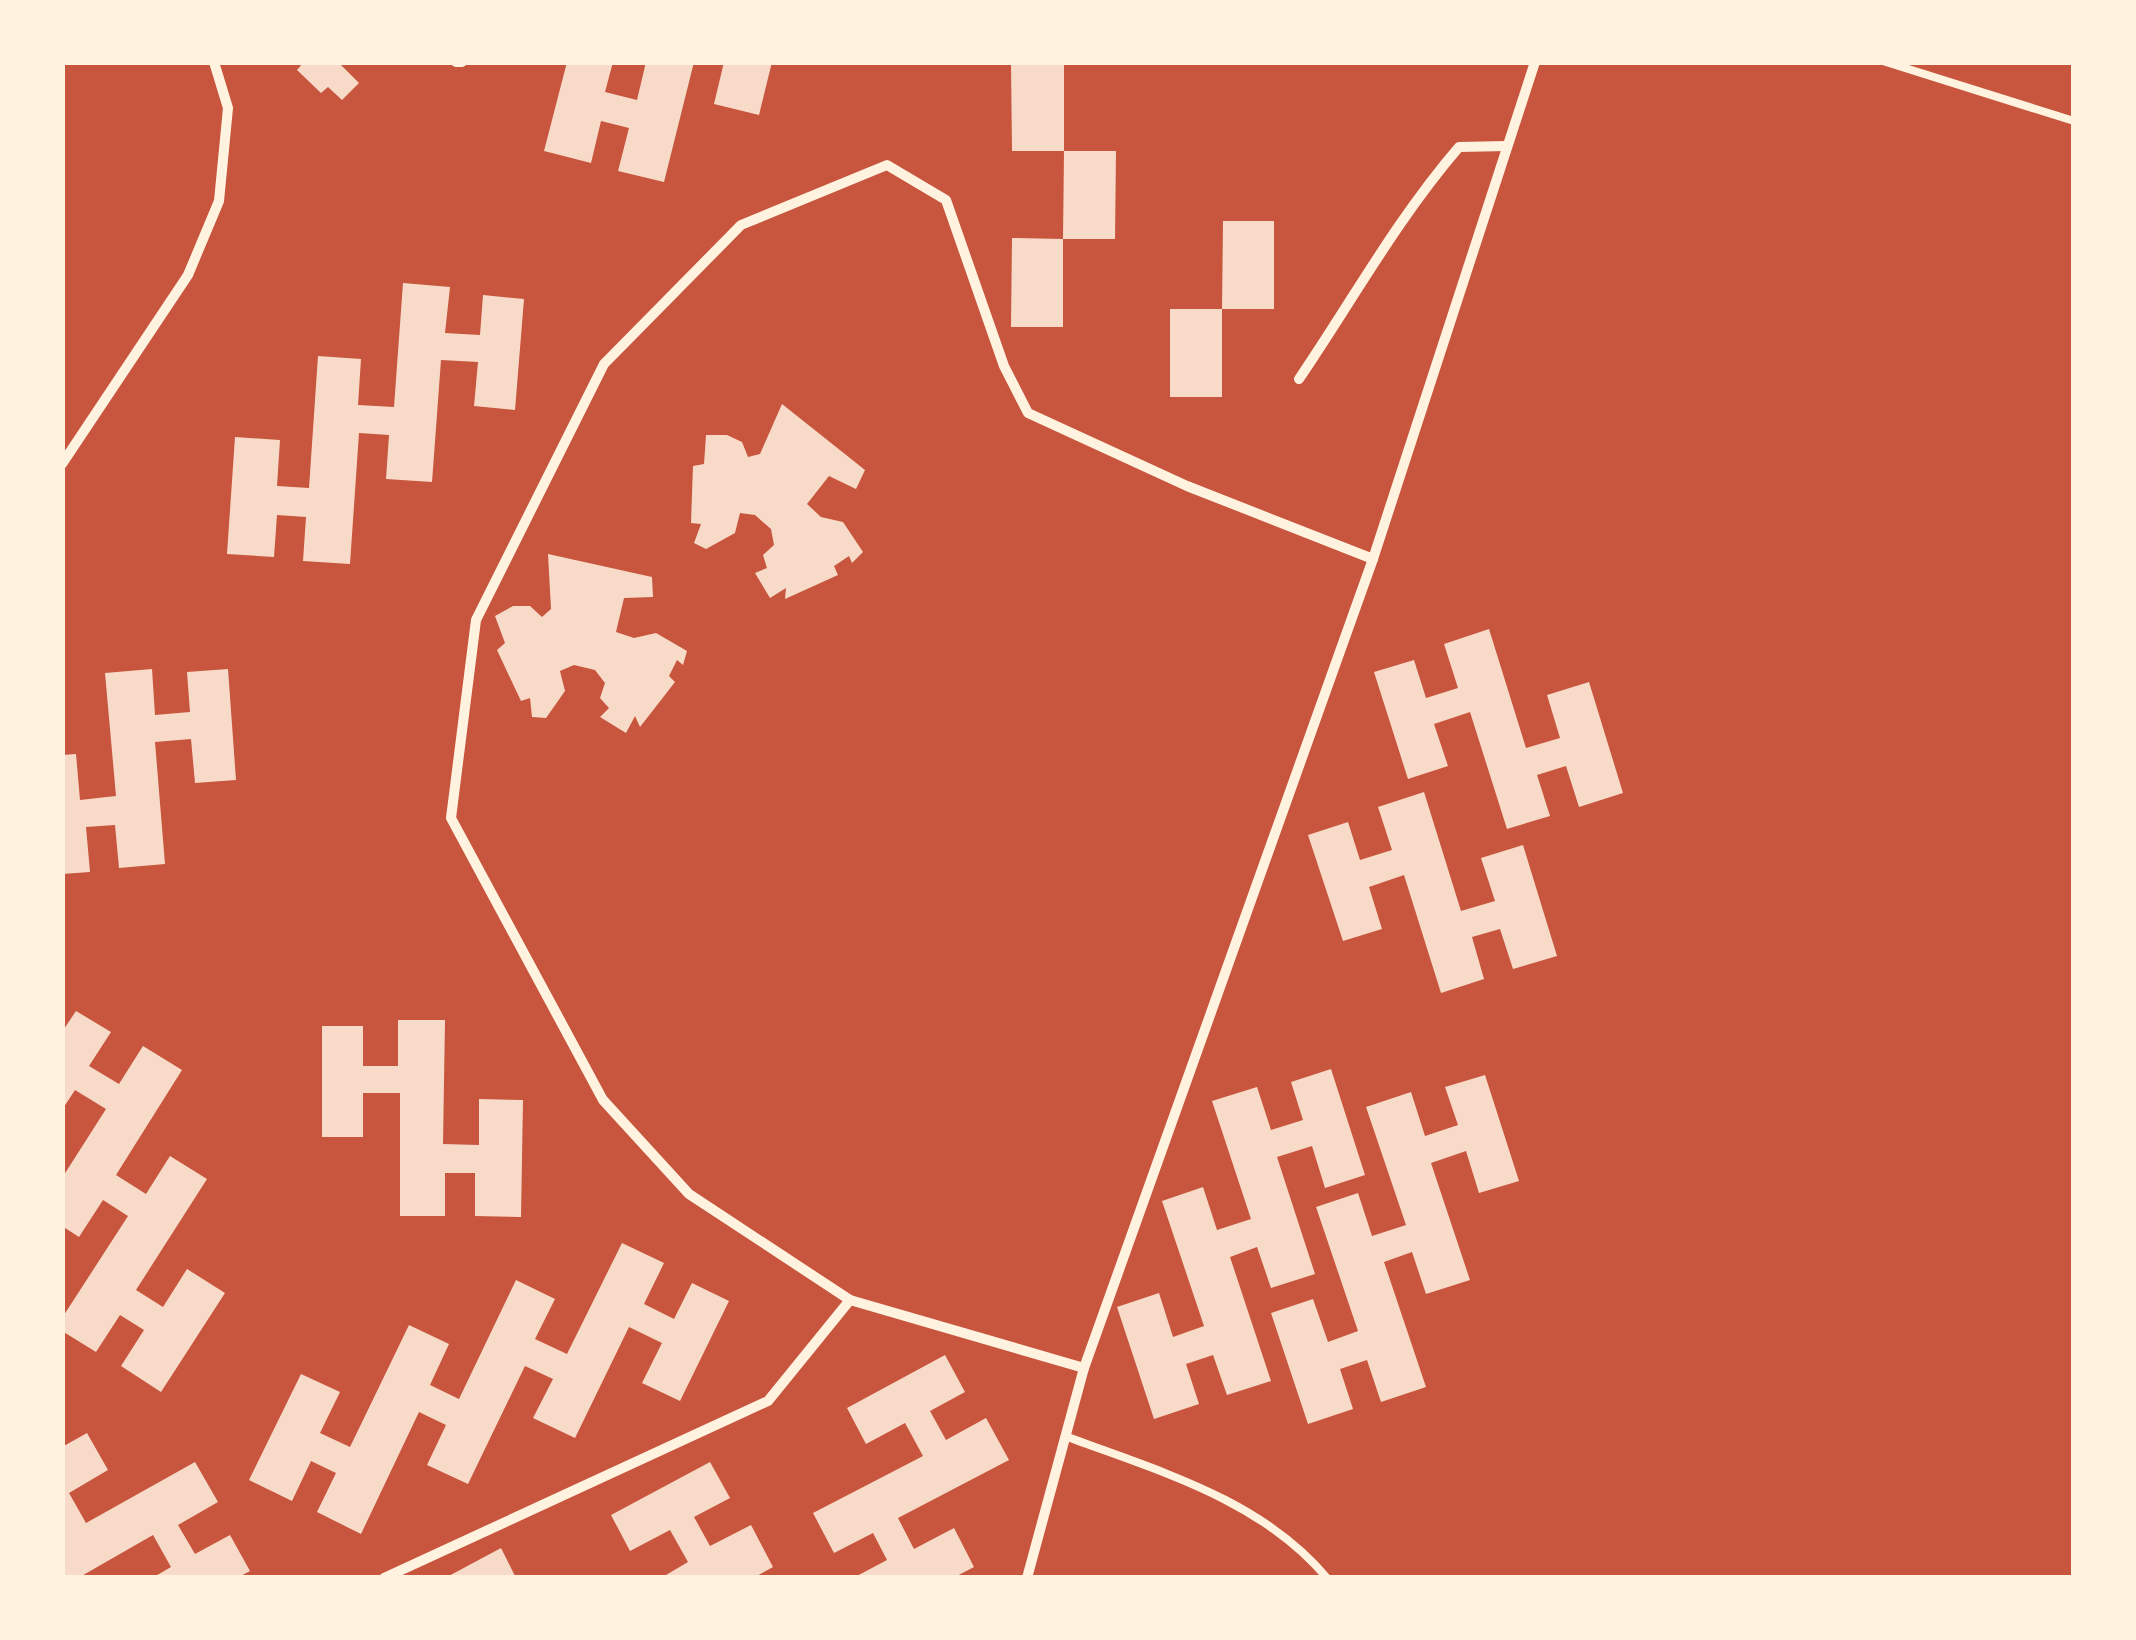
<svg xmlns="http://www.w3.org/2000/svg" width="2136" height="1640" viewBox="0 0 2136 1640" font-family="Raleway,sans-serif">
  <style>
    .building { fill: #f7dbc8 }
    .lines { fill: none; stroke-linecap: round; stroke-linejoin: round }
    .service { stroke: #fff3e0; stroke-width: 8 }
    .minor { stroke: #fff3e0; stroke-width: 10 }
  </style>
  <rect width="100%" height="100%" fill="#c8553d"/>
  <g class="building">
    <polygon points="304,62 338,62 359,83 342,100 328,87 321,93 297,70"/>
    <polygon points="567,62 613,62 605,92 637,100 646,62 694,62 664,182 618,171 629,128 601,121 591,163 544,151"/>
    <polygon points="724,62 772,62 759,115 714,104"/>
    <polygon points="1011,63 1064,63 1064,151 1012,151"/>
    <polygon points="1064,151 1116,151 1115,239 1063,239"/>
    <polygon points="1223,221 1274,221 1274,309 1222,309"/>
    <polygon points="1012,238 1063,239 1063,327 1011,327"/>
    <polygon points="403,283 450,287 445,333 480,335 483,295 524,299 515,410 474,406 478,362 441,360 432,482 386,479 389,435 359,433 350,564 303,561 306,517 277,515 274,557 227,554 235,437 280,440 277,486 309,488 318,356 361,359 358,405 394,407"/>
    <rect x="1170" y="309" width="52" height="88"/>
    <polygon points="782,404 865,470 856,489 829,476 807,504 821,517 843,522 863,552 852,563 849,556 834,566 838,575 785,599 786,588 770,598 755,573 767,568 763,555 774,545 771,529 755,515 740,513 735,533 706,549 694,543 701,524 691,523 693,466 704,464 706,435 727,435 742,442 748,457 760,454"/>
    <polygon points="548,554 652,577 653,597 624,598 616,632 634,638 656,633 687,651 683,665 677,660 669,676 675,682 640,727 635,716 626,733 600,717 609,708 600,698 605,683 595,670 574,665 560,671 565,691 546,718 532,717 530,698 521,701 497,650 505,643 495,616 513,606 530,606 542,617 551,609"/>
    <polygon points="1489,629 1526,748 1560,738 1547,695 1589,682 1623,793 1579,807 1566,766 1537,775 1550,816 1507,829 1470,712 1434,724 1448,766 1408,779 1374,672 1414,660 1426,698 1458,688 1444,644"/>
    <polygon points="152,669 155,715 190,712 187,672 228,669 236,780 195,783 191,739 155,742 165,864 119,868 115,825 86,827 90,872 62,874 62,755 76,754 80,800 116,796 105,673"/>
    <polygon points="1424,792 1461,911 1495,901 1481,858 1523,845 1557,956 1513,969 1500,929 1472,937 1484,979 1441,993 1404,875 1369,887 1382,929 1343,941 1308,835 1348,822 1360,860 1392,850 1378,807"/>
    <polygon points="76,1011 111,1032 89,1066 119,1084 143,1046 182,1070 116,1175 146,1194 170,1156 207,1179 136,1290 163,1307 187,1269 225,1293 161,1392 121,1366 144,1330 120,1315 96,1352 62,1331 62,1318 128,1216 103,1200 79,1237 62,1226 62,1178 106,1109 75,1090 62,1110 62,1032"/>
    <polygon points="398,1020 445,1020 443,1144 479,1145 479,1099 523,1100 521,1217 475,1216 475,1173 445,1173 445,1216 400,1216 400,1093 363,1093 363,1137 322,1137 322,1026 363,1026 363,1066 398,1066"/>
    <polygon points="1331,1069 1365,1175 1325,1188 1312,1146 1277,1157 1315,1274 1271,1288 1257,1247 1230,1257 1271,1381 1227,1395 1213,1355 1186,1364 1199,1404 1154,1419 1117,1307 1159,1293 1173,1337 1204,1326 1162,1201 1203,1187 1217,1230 1251,1219 1212,1101 1257,1087 1271,1130 1303,1120 1291,1082"/>
    <polygon points="1485,1075 1519,1181 1479,1193 1466,1151 1431,1163 1470,1280 1426,1294 1412,1252 1384,1262 1426,1387 1381,1402 1367,1360 1340,1369 1353,1409 1308,1424 1271,1313 1313,1299 1328,1342 1358,1331 1316,1207 1358,1193 1372,1236 1406,1225 1366,1107 1411,1092 1425,1136 1458,1125 1445,1087"/>
    <polygon points="622,1243 664,1263 644,1304 674,1319 692,1283 729,1301 680,1401 642,1383 662,1343 629,1327 575,1438 533,1418 553,1379 525,1366 468,1484 427,1465 446,1425 419,1412 361,1534 317,1512 336,1473 311,1461 292,1501 249,1480 301,1374 340,1392 320,1433 350,1447 409,1325 449,1344 430,1385 459,1399 516,1280 555,1299 535,1339 567,1354"/>
    <polygon points="945,1355 965,1392 930,1411 946,1440 986,1418 1009,1460 898,1518 914,1549 954,1528 974,1567 953,1578 853,1578 887,1560 873,1533 834,1553 813,1513 923,1456 905,1423 866,1444 847,1408"/>
    <polygon points="87,1433 108,1470 69,1493 86,1523 195,1462 218,1502 178,1525 195,1554 230,1535 250,1571 237,1578 152,1578 171,1567 153,1535 78,1578 62,1578 62,1447"/>
    <polygon points="710,1462 730,1498 694,1517 710,1546 751,1525 773,1567 753,1578 661,1578 688,1562 670,1530 630,1551 611,1515"/>
    <polygon points="501,1548 516,1578 445,1578"/>
  </g>
  <g class="lines">
    <g class="service">
      <polyline points="1886,62 2074,121"/>
      <path d="M 1065,1436 C 1158,1471 1261,1499 1327,1578"/>
    </g>
    <g class="minor">
      <polyline points="456,62 462,62"/>
      <path d="M 1299,379 C 1352,301 1397,219 1459,147 L 1507,146"/>
      <polyline points="62,464 188,275 219,201 228,108 214,62"/>
      <polyline points="1084,1368 850,1300 689,1194 603,1100 451,818 476,620 604,364 741,225 887,165 946,200 1004,366 1028,413 1187,486 1373,559"/>
      <polyline points="384,1578 768,1401 850,1300"/>
      <polyline points="1027,1578 1084,1368 1373,559 1535,62"/>
    </g>
  </g>
  <rect width="2136" height="1640" fill="none" stroke="#fff3e0" stroke-width="130"/>
</svg>
